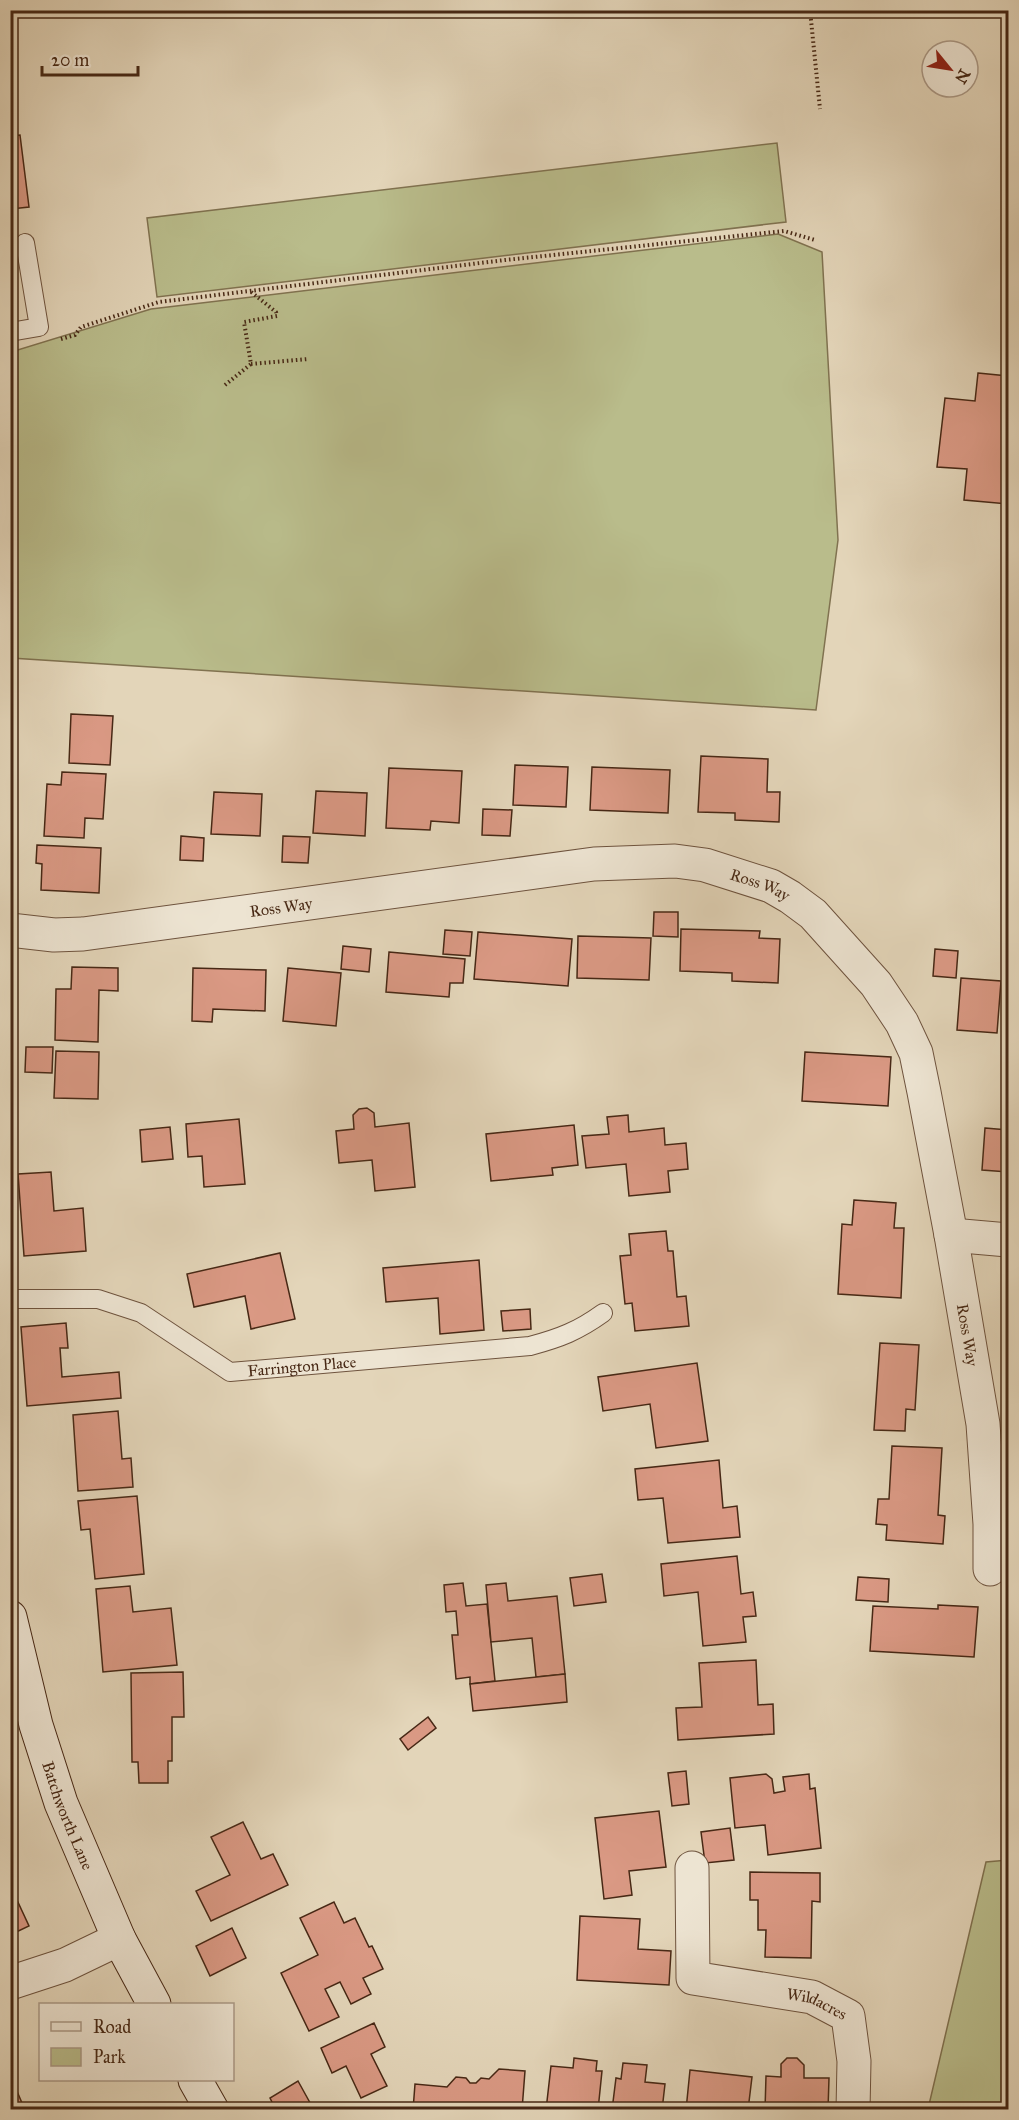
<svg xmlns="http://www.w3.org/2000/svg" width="1019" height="2120" viewBox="0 0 1019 2120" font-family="'IM FELL Great Primer',serif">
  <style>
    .green { fill: #b9bc8b; stroke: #807250; stroke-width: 1.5 }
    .building { fill: #da9984; stroke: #472815; stroke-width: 1.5 }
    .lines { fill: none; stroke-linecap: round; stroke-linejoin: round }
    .lane-casing { stroke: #6e533e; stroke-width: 20 }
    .street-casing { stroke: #6e533e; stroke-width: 35 }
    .secondary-casing { stroke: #472815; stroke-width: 35 }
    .path { stroke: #472815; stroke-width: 4; stroke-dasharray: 1.5 3; stroke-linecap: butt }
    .lane { stroke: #ede4d2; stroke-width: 18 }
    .street { stroke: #ede4d2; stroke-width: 33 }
    .secondary { stroke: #ede4d2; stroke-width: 33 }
    .labels { text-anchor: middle; stroke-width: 6; stroke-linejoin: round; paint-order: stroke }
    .street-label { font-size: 16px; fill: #472815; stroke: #ede4d2 }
  </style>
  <rect width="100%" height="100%" fill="#e3d5b9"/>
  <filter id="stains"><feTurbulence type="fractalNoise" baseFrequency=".00333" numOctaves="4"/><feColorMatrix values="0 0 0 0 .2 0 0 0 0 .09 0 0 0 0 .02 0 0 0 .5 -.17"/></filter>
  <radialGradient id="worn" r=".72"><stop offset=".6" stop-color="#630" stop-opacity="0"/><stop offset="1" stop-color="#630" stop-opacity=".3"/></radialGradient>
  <g class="green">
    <polygon points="777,143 786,222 157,297 147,218"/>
    <polygon points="778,234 822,252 838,540 816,710 11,658 11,352 151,309"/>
    <polygon points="1008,1860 1008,2109 928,2109 986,1862"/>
  </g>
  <g class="building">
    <polygon points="20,135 29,207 11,209 10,136"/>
    <polygon points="978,373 1008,376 1008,419 1003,468 1008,469 1008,504 964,500 967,469 937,467 945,398 975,401"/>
    <polygon points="71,714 113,716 110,765 69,763"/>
    <polygon points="701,756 768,759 767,792 780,792 779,822 735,820 735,813 698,812"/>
    <polygon points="515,765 568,767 566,807 513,805"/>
    <polygon points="592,767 670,770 668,813 590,810"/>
    <polygon points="389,768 462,771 459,823 431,821 430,830 386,828"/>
    <polygon points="62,772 106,774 103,819 85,818 84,838 44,836 47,784 61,785"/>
    <polygon points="316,791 367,793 365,836 313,833"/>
    <polygon points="214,792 262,794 260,836 211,834"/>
    <polygon points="483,809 512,810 510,836 482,835"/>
    <polygon points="181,836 204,838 203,861 180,860"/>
    <polygon points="283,836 310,837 308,863 282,862"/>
    <polygon points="37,845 101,848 99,893 41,890 42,864 36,863"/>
    <polygon points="654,912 678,912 678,937 653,936"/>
    <polygon points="681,929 760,931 759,938 780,939 778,983 732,981 732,973 680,971"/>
    <polygon points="445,930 472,932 470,956 443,954"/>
    <polygon points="478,932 572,939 568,986 474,979"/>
    <polygon points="578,936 651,938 649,980 577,978"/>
    <polygon points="343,946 371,949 369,972 341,969"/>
    <polygon points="935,949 958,951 956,978 933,976"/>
    <polygon points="389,952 465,959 463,983 450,983 449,997 386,992"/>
    <polygon points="72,967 118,968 118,991 99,990 98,1042 55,1040 56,989 71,989"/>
    <polygon points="193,968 266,970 265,1011 213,1009 212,1022 192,1021"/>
    <polygon points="288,968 341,973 336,1026 283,1021"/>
    <polygon points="961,978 1001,981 997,1033 957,1030"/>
    <polygon points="26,1047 53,1047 52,1073 25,1072"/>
    <polygon points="56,1051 99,1052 98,1099 54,1098"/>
    <polygon points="805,1052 891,1057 888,1106 802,1101"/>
    <polygon points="367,1108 374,1113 375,1127 409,1123 415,1187 375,1191 372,1160 339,1163 336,1131 354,1129 353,1115 359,1109"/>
    <polygon points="628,1115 629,1132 664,1128 665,1145 686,1143 688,1169 668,1171 670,1192 629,1196 626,1164 586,1168 582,1136 609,1134 607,1117"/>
    <polygon points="239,1119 245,1184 204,1187 202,1156 188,1157 186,1124"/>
    <polygon points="574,1125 578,1165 552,1168 553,1175 491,1181 486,1134"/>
    <polygon points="170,1127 173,1159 142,1162 140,1130"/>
    <polygon points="985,1128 1008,1130 1008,1172 982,1170"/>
    <polygon points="51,1172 54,1211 83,1208 86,1251 24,1256 18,1174"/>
    <polygon points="854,1200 896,1203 894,1228 904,1228 901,1298 838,1294 842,1224 852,1225"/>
    <polygon points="666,1231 668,1251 673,1251 677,1297 686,1296 689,1326 635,1331 632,1303 625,1304 620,1256 631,1255 629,1234"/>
    <polygon points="280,1253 295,1319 251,1329 245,1296 194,1307 187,1274"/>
    <polygon points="479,1260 484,1330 440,1334 438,1298 386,1302 383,1268"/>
    <polygon points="530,1309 531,1329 503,1331 501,1311"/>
    <polygon points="66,1323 68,1348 60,1348 62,1377 119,1372 121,1398 27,1406 21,1327"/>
    <polygon points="880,1343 919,1345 915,1410 906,1409 905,1431 874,1430"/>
    <polygon points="697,1363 708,1441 656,1448 650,1404 603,1411 598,1377"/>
    <polygon points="118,1411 122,1459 131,1458 133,1487 78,1491 73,1415"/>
    <polygon points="892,1446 942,1448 938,1515 945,1516 943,1544 886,1540 887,1525 876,1524 878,1499 889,1499"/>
    <polygon points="719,1460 723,1508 737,1506 740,1537 668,1543 663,1498 638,1500 635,1469"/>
    <polygon points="137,1496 144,1574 95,1579 90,1529 81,1530 78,1501"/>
    <polygon points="737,1556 741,1594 753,1592 756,1616 743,1617 746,1642 703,1646 698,1592 664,1596 661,1564"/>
    <polygon points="602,1574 606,1602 574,1606 570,1578"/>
    <polygon points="858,1577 889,1579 888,1602 856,1600"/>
    <polygon points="463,1583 466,1606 487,1604 495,1681 470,1684 470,1677 456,1679 452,1635 458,1635 456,1611 446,1612 444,1585"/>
    <polygon points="506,1583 508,1601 557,1596 565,1674 536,1677 532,1638 491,1642 486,1585"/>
    <polygon points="130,1586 133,1612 171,1608 177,1665 103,1672 96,1589"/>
    <polygon points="938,1605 978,1607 974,1657 870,1651 873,1606 938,1609"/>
    <polygon points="756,1660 758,1705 773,1704 774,1734 678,1740 676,1708 702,1707 699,1663"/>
    <polygon points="183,1672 184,1717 172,1717 172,1761 168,1761 168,1783 139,1783 138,1762 132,1762 131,1673"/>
    <polygon points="565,1674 567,1702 473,1711 470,1684"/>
    <polygon points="428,1717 436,1728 408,1750 400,1739"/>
    <polygon points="686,1771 689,1804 672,1806 668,1773"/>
    <polygon points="766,1774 772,1779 774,1793 785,1791 783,1777 809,1774 810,1789 815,1788 821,1848 768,1855 765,1825 735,1828 730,1778"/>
    <polygon points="659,1811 666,1867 629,1871 632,1895 604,1899 595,1818"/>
    <polygon points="243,1822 261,1859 273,1854 288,1885 211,1921 196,1891 230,1875 211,1837"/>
    <polygon points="730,1828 734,1860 705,1863 701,1832"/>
    <polygon points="750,1872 820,1873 820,1902 812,1901 811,1958 765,1957 766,1930 758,1930 758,1900 750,1900"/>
    <polygon points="10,1885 29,1926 10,1935"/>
    <polygon points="334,1902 344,1923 355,1918 369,1947 372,1946 383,1969 363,1978 371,1994 351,2004 340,1982 325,1989 339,2017 309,2031 281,1973 318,1955 300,1918"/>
    <polygon points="580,1916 640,1919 638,1949 671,1951 669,1985 577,1980"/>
    <polygon points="232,1928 246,1958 210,1976 196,1946"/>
    <polygon points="374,2023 385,2047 371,2054 387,2086 361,2098 346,2066 332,2073 321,2048"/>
    <polygon points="574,2058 597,2061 596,2071 602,2071 598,2110 546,2110 551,2066 573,2068"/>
    <polygon points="787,2058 797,2058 804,2065 804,2078 829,2078 828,2110 765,2110 766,2076 781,2077 781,2064"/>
    <polygon points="623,2063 647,2065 645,2082 665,2084 662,2110 612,2110 616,2078 621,2079"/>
    <polygon points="499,2069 525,2071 522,2110 413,2110 415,2084 447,2087 456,2077 466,2078 470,2083 476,2083 481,2078 489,2079"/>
    <polygon points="690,2070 752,2077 748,2110 686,2110"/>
    <polygon points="10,2079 13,2082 25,2110 10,2110"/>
    <polygon points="298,2081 314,2110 276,2110 270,2098"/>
  </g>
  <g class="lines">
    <g class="lane-casing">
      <g id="lane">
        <polyline points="10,332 39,327 25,243"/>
        <path id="s1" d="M 10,1299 L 98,1299 L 141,1313 L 230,1372 L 530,1346 C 560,1338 578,1331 603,1313"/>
      </g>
    </g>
    <g class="street-casing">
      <g id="street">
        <path id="s2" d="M 10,930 L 54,935 L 83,934 L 594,864 L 675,861 L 705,865 L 771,886 L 790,897 L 813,914 L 876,984 L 902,1023 L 916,1053 L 924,1092 L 951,1235 L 983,1424 L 990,1524 L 990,1569"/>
        <polyline points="951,1235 1008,1240"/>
        <path id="s3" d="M 692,1868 L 693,1978 L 812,1997 L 848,2016 L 854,2061 L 853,2110"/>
        <polyline points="10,1983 65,1965 119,1939"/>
      </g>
    </g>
    <g class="secondary-casing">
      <g id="secondary">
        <path id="s4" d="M 10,1617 L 36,1725 L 61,1803 L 119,1939 L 154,2004"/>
        <polyline points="195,2080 212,2110"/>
      </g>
    </g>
    <g class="path">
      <polyline points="810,10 820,109"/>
      <polyline points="61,339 75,335 81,327 159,302 505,260 784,231 815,240"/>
      <polyline points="251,364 308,359"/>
      <polyline points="225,385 251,364 244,322 277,316 276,312 250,291"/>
    </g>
    <use href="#lane" class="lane"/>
    <use href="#street" class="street"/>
    <use href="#secondary" class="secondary"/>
  </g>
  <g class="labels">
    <g class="street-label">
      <text dy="6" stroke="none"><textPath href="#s2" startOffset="759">Ross Way</textPath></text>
      <text dy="6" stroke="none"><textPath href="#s2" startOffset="273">Ross Way</textPath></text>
      <text dy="6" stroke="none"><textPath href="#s2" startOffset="1281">Ross Way</textPath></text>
      <text dy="6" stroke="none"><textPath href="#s1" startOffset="312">Farrington Place</textPath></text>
      <text dy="6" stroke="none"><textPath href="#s4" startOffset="207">Batchworth Lane</textPath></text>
      <text dy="6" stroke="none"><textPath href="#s3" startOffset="237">Wildacres</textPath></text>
    </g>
  </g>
  <rect width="1019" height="2120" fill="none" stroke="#e3d5b9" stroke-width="36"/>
  <rect x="12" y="12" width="995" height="2096" fill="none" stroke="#472815" stroke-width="3"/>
  <rect x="18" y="18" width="983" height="2084" fill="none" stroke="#472815" stroke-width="1.5"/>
  <rect x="39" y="2003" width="195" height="78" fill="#ede4d2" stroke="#ab9986" stroke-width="1.5"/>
  <rect x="51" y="2022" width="30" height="9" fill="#ede4d2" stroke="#ab9986" stroke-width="1.5"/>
  <text x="93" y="2033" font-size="18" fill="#472815">Road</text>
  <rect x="51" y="2048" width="30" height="18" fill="#b9bc8b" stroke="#ab9986" stroke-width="1.5"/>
  <text x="93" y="2063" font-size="18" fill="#472815">Park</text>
  <g transform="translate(950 69) rotate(120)"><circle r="28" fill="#ede4d2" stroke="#ab9986" stroke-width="1.5"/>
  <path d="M0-4.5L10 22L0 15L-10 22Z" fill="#8f2418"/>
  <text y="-9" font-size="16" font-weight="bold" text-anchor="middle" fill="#472815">N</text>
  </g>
  <path d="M42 66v9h96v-9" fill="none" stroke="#472815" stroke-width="3"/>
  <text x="51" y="66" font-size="18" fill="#472815" stroke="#ede4d2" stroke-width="4.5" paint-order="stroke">20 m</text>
  <rect width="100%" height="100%" filter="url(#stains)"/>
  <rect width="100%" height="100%" fill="url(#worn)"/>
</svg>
